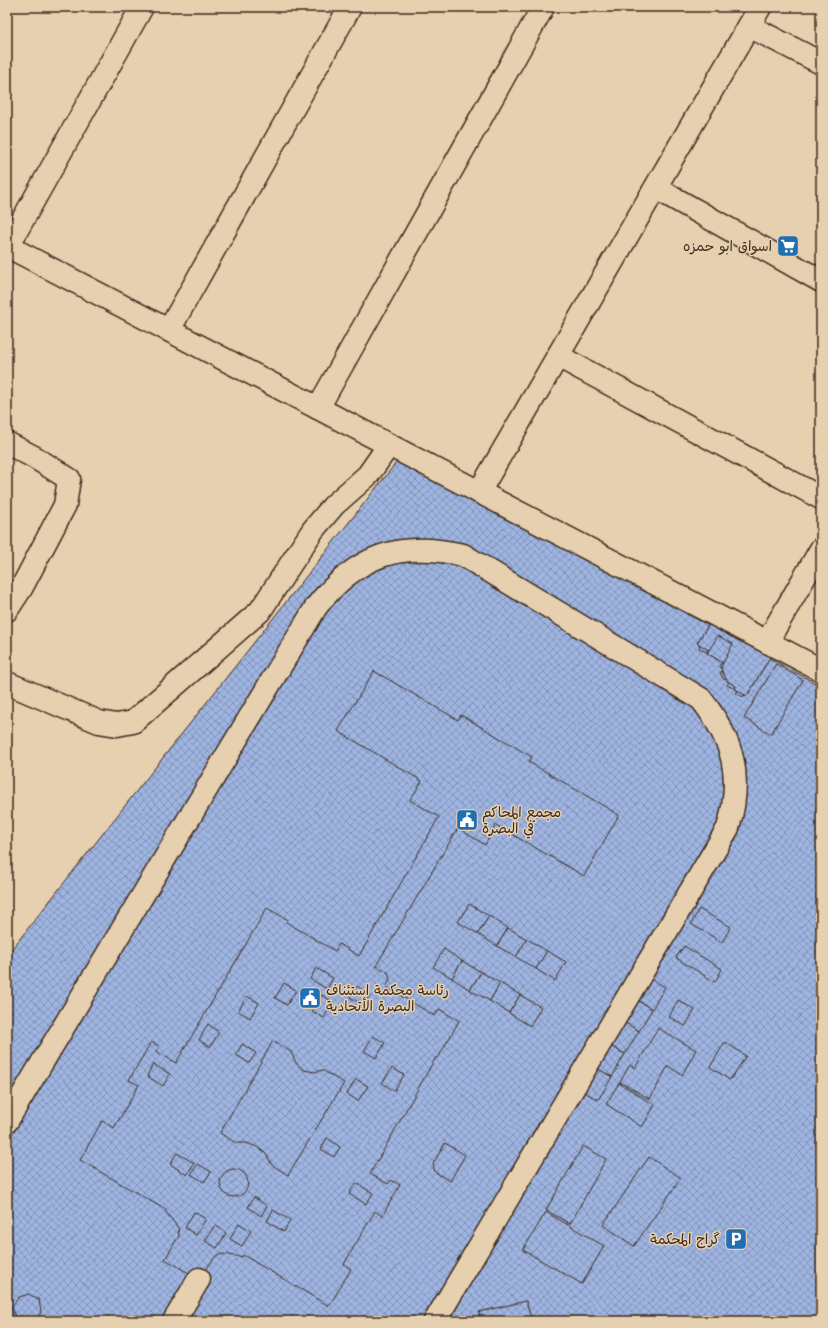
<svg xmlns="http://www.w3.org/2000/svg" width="828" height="1328" viewBox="0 0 828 1328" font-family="'Shantell Sans','Playpen Sans Arabic',sans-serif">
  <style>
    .building { fill: url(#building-cross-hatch); stroke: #3b2a1e; fill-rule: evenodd; filter: url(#shadow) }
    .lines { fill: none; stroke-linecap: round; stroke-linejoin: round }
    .minor-casing { stroke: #3b2a1e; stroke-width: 25 }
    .minor { stroke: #e6d0af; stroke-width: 22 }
    .labels { text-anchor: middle; stroke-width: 3; stroke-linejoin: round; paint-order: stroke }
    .poi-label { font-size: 14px; fill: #3b2a1e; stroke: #e6d0af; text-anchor: end }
  </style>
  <defs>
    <pattern id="building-cross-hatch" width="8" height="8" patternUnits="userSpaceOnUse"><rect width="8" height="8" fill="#9eb4e1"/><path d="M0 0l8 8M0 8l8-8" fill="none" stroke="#8293b6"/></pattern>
    <filter id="shadow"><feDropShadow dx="3.5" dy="3.5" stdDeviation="2" flood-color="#0004"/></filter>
  </defs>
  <rect width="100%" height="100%" fill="#e6d0af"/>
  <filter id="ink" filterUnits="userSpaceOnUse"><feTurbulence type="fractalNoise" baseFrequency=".025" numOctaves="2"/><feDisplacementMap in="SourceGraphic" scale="8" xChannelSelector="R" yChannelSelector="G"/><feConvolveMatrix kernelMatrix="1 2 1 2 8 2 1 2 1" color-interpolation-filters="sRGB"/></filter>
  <g filter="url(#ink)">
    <g class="building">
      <polygon points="399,459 821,686 821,1321 7,1321 7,955"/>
      <polygon points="711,621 770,657 747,696 744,695 743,697 736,693 738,691 735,689 736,686 734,685 733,688 727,685 729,682 726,679 724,680 720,673 722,671 721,668 719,667 721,663 723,663 707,653 709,650 708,649 706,652 699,648 700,645 697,643"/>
      <polygon points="711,621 770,657 747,696 735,689 736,686 727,681 721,669 724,659 697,643"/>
      <polygon points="718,636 733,644 723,663 707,653"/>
      <polygon points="776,664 803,680 771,734 744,718"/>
      <path d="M 374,671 L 458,720 L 461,715 L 532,757 L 529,762 L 619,815 L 584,876 L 496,825 L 485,845 L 458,828 L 376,966 L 388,972 L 390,980 L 386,987 L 435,1016 L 439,1009 L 459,1021 L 438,1058 L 436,1057 L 370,1174 L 388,1184 L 391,1180 L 400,1185 L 382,1216 L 375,1211 L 344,1264 L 351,1269 L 329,1306 L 243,1255 L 242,1257 L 223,1254 L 216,1256 L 199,1279 L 165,1259 L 179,1236 L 178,1228 L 166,1212 L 166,1210 L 80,1160 L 102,1121 L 114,1128 L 139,1085 L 129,1080 L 151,1042 L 159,1046 L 156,1051 L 176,1063 L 267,908 L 288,920 L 286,922 L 335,951 L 339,944 L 359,956 L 439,817 L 410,800 L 422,781 L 338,731 ZM 273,1041 L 291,1052 L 296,1063 L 304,1070 L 315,1072 L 322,1070 L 344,1083 L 288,1175 L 272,1165 L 266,1154 L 257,1147 L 247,1143 L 236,1143 L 220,1133 Z"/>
      <polygon points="469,904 489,916 478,934 458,922"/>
      <polygon points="699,909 731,927 722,942 691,924"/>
      <polygon points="489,916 508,928 497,946 478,934"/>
      <polygon points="508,928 527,939 516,957 497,946"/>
      <polygon points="527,939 547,951 536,969 516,957"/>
      <polygon points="684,946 722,969 715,982 676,958"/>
      <polygon points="444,949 462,961 452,978 433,967"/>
      <polygon points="547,951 566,962 555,981 536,969"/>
      <polygon points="462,961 481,972 470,990 452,978"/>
      <polygon points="316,968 333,978 327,989 310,979"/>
      <polygon points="481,972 500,983 490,1001 470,990"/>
      <polygon points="648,977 665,987 652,1009 635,999"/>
      <polygon points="284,983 296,990 287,1005 275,998"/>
      <polygon points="500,983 520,995 509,1013 490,1001"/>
      <polygon points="357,986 370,995 363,1005 350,997"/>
      <polygon points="322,995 333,1002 324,1018 312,1011"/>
      <polygon points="520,995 541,1007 530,1026 509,1013"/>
      <polygon points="247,996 259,1003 250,1018 238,1011"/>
      <polygon points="635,999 652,1009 639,1031 622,1021"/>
      <polygon points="678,1000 695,1010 685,1026 669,1017"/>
      <polygon points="622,1021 639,1031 625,1054 608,1045"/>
      <polygon points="208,1024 219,1032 210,1047 199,1040"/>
      <polygon points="658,1028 696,1050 682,1075 668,1066 650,1099 620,1082 630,1065 635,1068"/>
      <polygon points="373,1036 385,1043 376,1058 364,1051"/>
      <polygon points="725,1042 746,1056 730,1080 710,1067"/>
      <polygon points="242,1044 256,1053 249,1063 236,1055"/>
      <polygon points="608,1045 625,1054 612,1077 595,1067"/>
      <polygon points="153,1064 170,1074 163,1086 147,1076"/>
      <polygon points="595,1067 612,1077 598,1100 581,1090"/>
      <polygon points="392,1068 404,1075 394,1091 382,1083"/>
      <polygon points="356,1079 368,1086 358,1101 347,1094"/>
      <polygon points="619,1083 655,1105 642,1127 606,1104"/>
      <polygon points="327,1138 340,1147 334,1157 321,1149"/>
      <polygon points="445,1143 465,1155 450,1181 435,1172 433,1164"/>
      <polygon points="583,1146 606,1159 570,1224 546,1210"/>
      <polygon points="177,1153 194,1163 187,1175 170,1164"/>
      <polygon points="649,1157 681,1178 634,1246 603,1225"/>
      <polygon points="198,1164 211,1172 204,1182 191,1174"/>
      <circle cx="234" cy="1183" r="14"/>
      <polygon points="356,1183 373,1193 366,1204 349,1194"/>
      <polygon points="254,1197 267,1206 261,1216 248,1207"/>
      <polygon points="273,1210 290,1220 284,1232 267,1221"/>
      <polygon points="194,1212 206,1219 196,1235 185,1228"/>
      <polygon points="546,1212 604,1246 582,1284 523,1250"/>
      <polygon points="239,1223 251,1231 242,1246 230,1239"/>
      <polygon points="215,1225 226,1233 217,1248 205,1241"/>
      <polygon points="7,1265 10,1279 7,1285"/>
      <polygon points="29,1294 39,1300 41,1312 36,1321 20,1321 15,1318 12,1306 19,1297"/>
      <polygon points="526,1301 532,1321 481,1321 479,1312"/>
    </g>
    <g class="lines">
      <g class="minor-casing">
        <g id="minor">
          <polyline points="749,26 821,63"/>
          <polyline points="656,188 821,281"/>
          <polyline points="7,246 821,670"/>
          <polyline points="8,246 142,7"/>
          <polyline points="169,330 350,7"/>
          <polyline points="558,356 821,498"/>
          <polyline points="318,408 543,7"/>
          <polyline points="7,443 34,457 69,479 65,505 22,587 7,610"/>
          <polyline points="479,492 760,7"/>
          <polyline points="767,642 821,549"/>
          <polyline points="7,683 99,722 117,725 133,722 260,611 313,530 334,505 368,475 389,445"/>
          <path d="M 7,1121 L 316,607 C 356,556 399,540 463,555 L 701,699 C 734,741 743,777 728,828 L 435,1321"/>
          <polyline points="174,1321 199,1279"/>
        </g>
      </g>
      <use href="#minor" class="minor"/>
    </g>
  </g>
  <defs>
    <g id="supermarket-square" transform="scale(1.15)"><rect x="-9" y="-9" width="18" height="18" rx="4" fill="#1f6fb2" stroke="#e6d0af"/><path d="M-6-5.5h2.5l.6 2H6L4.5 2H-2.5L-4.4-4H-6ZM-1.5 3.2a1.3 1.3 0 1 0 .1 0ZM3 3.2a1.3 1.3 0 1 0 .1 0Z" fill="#fff"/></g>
    <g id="civic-square" transform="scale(1.15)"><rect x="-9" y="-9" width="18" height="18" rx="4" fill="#1f6fb2" stroke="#e6d0af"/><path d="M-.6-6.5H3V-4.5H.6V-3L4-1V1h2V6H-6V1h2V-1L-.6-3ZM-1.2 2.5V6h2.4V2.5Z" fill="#fff"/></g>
    <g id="parking-square" transform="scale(1.15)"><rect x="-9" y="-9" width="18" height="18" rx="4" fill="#1f6fb2" stroke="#e6d0af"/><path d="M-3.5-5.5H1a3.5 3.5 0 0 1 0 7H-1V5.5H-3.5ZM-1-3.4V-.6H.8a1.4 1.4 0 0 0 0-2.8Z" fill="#fff"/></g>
  </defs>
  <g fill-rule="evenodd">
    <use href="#supermarket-square" x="788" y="246"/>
    <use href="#civic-square" x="467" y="820"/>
    <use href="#civic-square" x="310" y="998"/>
    <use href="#parking-square" x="736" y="1239"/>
  </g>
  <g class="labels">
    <g class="poi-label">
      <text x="772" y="251">اسواق ابو حمزه</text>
      <text x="482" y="817" text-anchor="start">مجمع المحاكم<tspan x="482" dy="16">في البصرة</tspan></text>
      <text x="326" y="995" text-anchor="start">رئاسة محكمة استئناف<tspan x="326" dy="16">البصرة الأتحادية</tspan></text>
      <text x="720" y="1244">گراج المحكمة</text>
    </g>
  </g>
  <rect width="828" height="1328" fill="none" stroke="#e6d0af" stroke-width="24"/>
  <rect x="12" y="12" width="804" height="1304" fill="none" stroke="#3b2a1e" stroke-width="1.5" filter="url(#ink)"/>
</svg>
